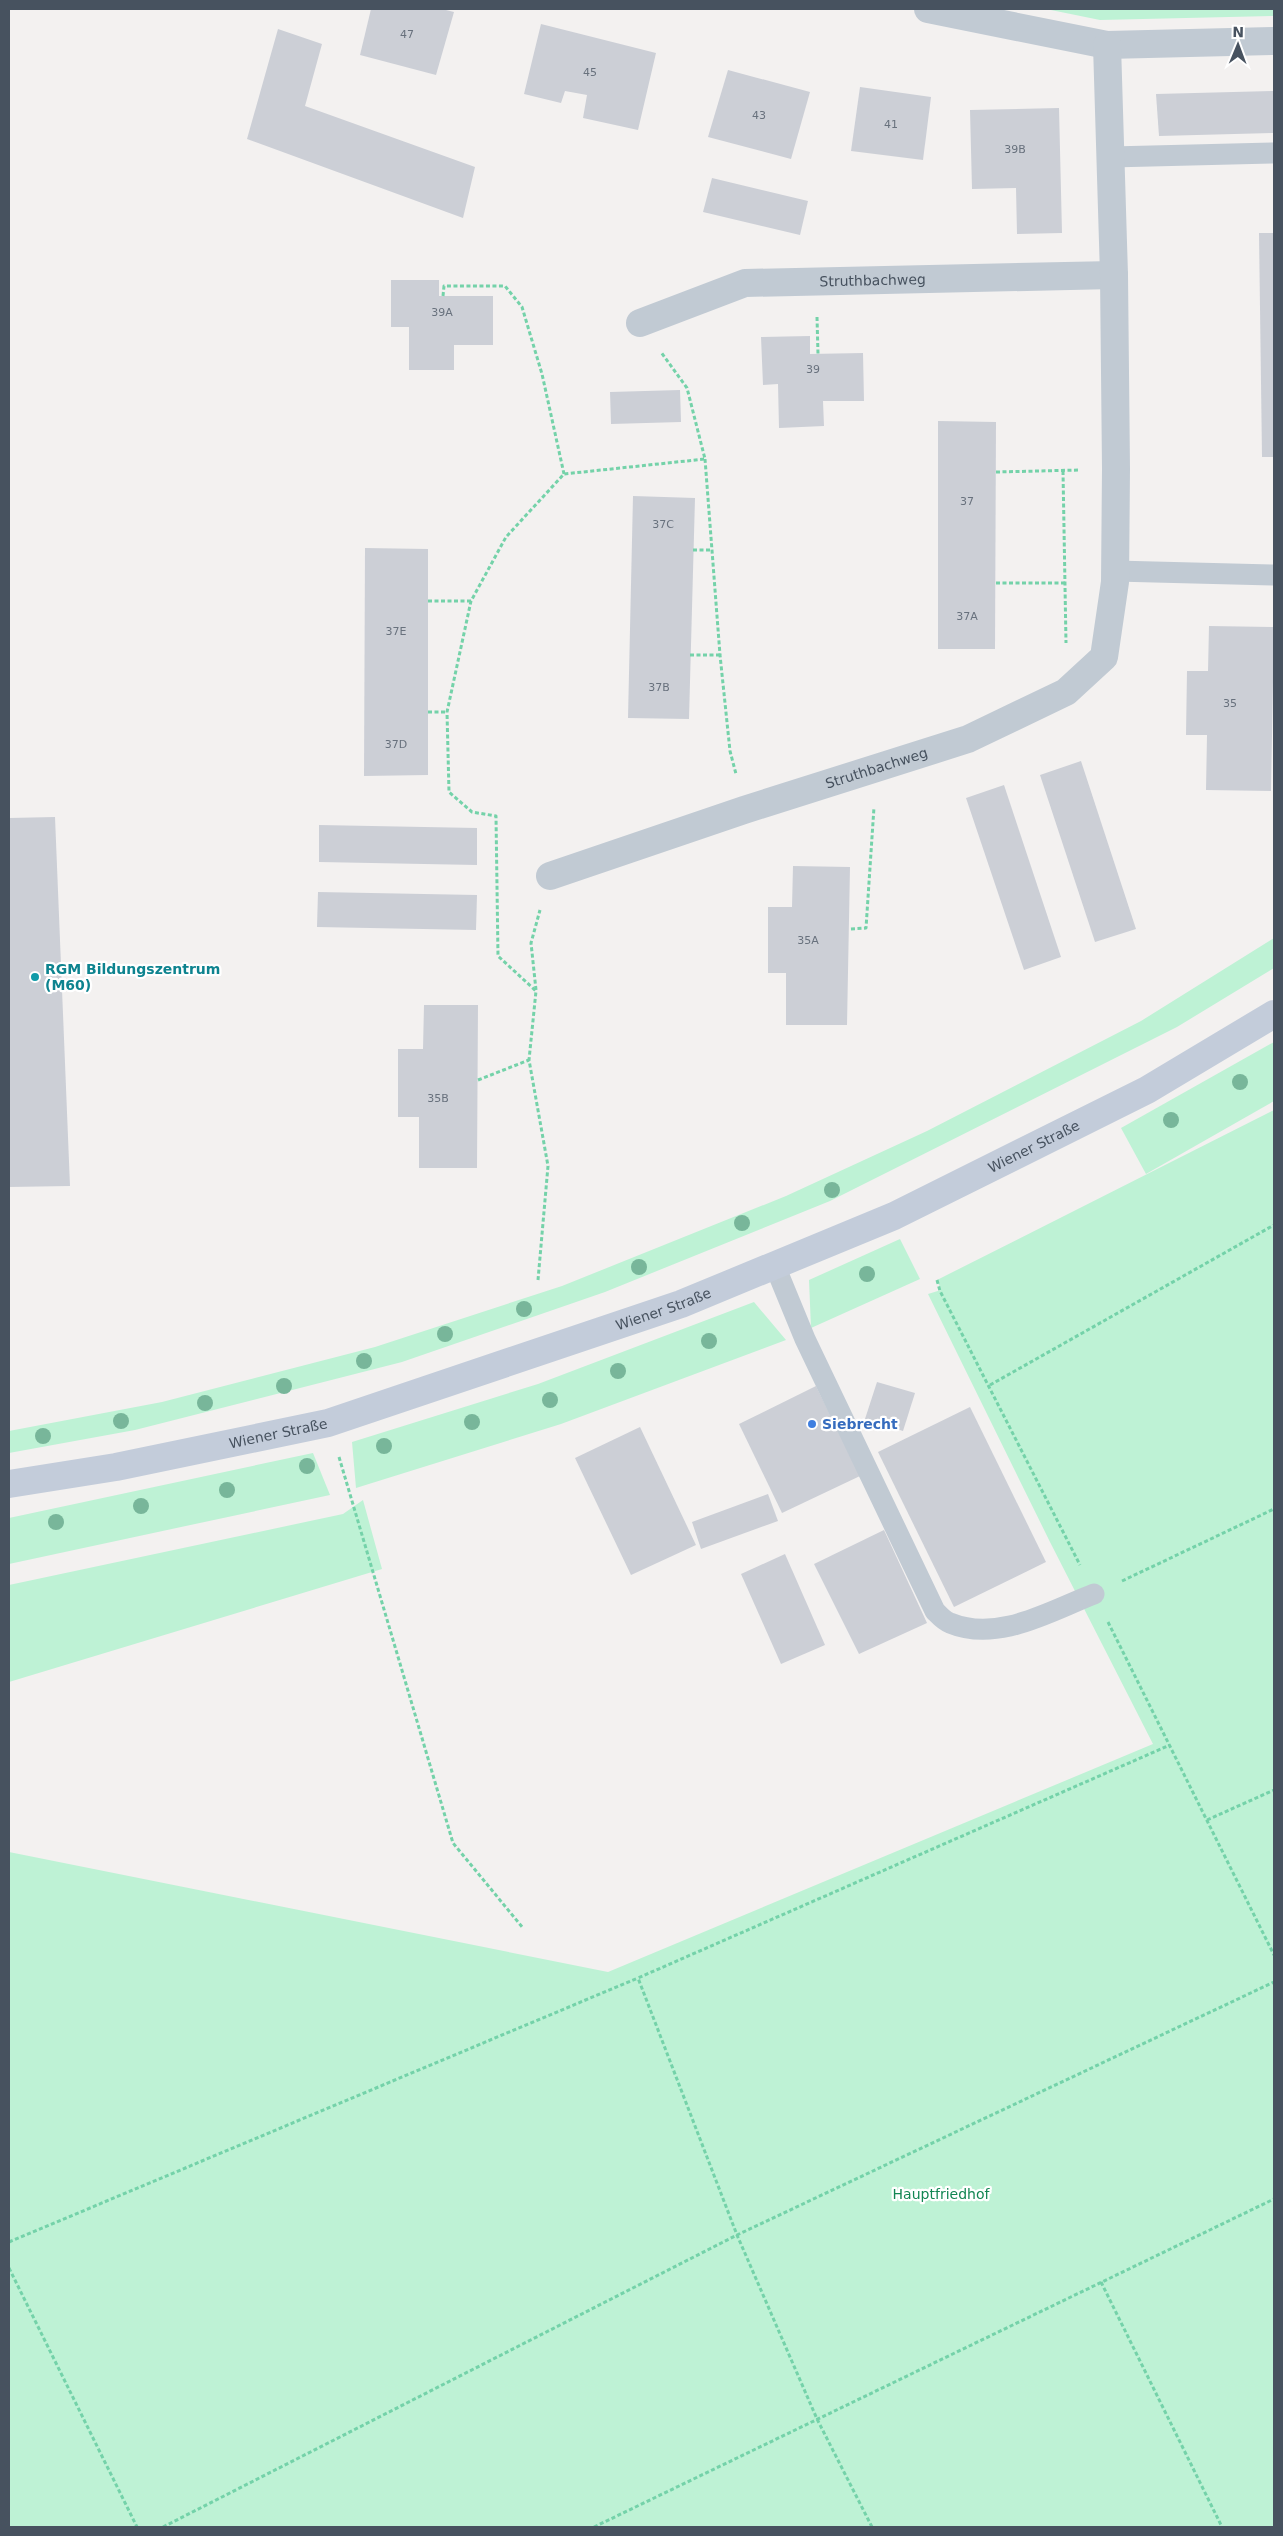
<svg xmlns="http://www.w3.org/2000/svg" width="1283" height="2536" viewBox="0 0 1283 2536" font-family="'DejaVu Sans',sans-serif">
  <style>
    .green { fill: #bef2d5 }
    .building { fill: #cccfd6 }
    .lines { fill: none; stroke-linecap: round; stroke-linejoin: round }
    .path { stroke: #74d2a9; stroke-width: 3; stroke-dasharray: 4 2.5; stroke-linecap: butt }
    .lane { stroke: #c1cad3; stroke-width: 21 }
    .street { stroke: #c1cad3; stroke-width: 28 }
    .secondary { stroke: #c3ccda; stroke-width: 28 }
    .tree { fill: #78b69a }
    .culture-dot { fill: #0f9aa8; stroke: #fff; stroke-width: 2 }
    .shop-dot { fill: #3f7fe0; stroke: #fff; stroke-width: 2 }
    .labels { text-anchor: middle; stroke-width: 4.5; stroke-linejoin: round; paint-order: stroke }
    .number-label { font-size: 11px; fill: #68717d }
    .street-label { font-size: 14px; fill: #47525f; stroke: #fff }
    .culture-label { font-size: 14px; font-weight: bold; fill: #0d838f; stroke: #fff; text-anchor: start }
    .shop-label { font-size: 14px; font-weight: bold; fill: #366cbe; stroke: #fff; text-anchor: start }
    .park-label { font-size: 14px; fill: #138653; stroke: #fff }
  </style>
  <rect width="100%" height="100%" fill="#f3f1f0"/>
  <g class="green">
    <polygon points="1046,9 1274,9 1274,16 1100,20"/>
    <polygon points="1274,938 1274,968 1177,1027 830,1201 605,1292 402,1362 135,1430 9,1453 9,1431 162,1402 375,1347 562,1286 786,1196 927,1131 1141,1021"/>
    <polygon points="1274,1042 1274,1101 1146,1174 1121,1128"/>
    <polygon points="1274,1110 1274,2527 9,2527 9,1852 608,1972 1153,1744 1050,1542 928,1294 941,1290 937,1280"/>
    <polygon points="900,1239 920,1279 811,1328 809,1280"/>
    <polygon points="754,1302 786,1340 561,1424 356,1488 352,1442 538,1384"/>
    <polygon points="313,1453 330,1495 9,1564 9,1518"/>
    <polygon points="363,1500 382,1569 9,1682 9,1585 343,1514"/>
  </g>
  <g class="building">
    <polygon points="371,9 442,9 454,12 436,75 360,55"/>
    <polygon points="541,24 656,53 638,130 583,118 587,95 565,91 561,103 524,94"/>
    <polygon points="278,29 322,44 305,106 475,167 463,218 247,139"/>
    <polygon points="728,70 810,92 791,159 708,137"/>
    <polygon points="860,87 931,97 923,160 851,151"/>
    <polygon points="1274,91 1274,133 1159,136 1156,94"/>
    <polygon points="1059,108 1062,233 1017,234 1016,188 972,189 970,110"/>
    <polygon points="712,178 808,201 800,235 703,212"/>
    <polygon points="1259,233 1274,233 1274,457 1262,457"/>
    <polygon points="391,280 439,280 439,296 493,296 493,345 454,345 454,370 409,370 409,327 391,327"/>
    <polygon points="810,336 810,354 863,353 864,401 823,401 824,426 779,428 778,384 763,385 761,337"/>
    <polygon points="680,390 681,422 611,424 610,392"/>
    <polygon points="938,421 996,422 995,649 938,649"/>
    <polygon points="633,496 695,498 689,719 628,718"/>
    <polygon points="365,548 428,549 428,775 364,776"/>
    <polygon points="1209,626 1274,627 1271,791 1206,790 1207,735 1186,735 1187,671 1208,671"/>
    <polygon points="1081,761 1136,929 1095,942 1040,775"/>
    <polygon points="1004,785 1061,957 1024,970 966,798"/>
    <polygon points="55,817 70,1186 9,1187 9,818"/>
    <polygon points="319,825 477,828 477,865 319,862"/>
    <polygon points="793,866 850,867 847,1025 786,1025 786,973 768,973 768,907 792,907"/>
    <polygon points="318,892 477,895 476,930 317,927"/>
    <polygon points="424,1005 478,1005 477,1168 419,1168 419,1117 398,1117 398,1049 423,1049"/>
    <polygon points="877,1382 915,1393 903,1431 865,1419"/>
    <polygon points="816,1386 860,1476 782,1513 739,1424"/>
    <polygon points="970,1407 1046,1562 954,1607 878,1452"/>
    <polygon points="640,1427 696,1545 631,1575 575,1458"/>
    <polygon points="768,1494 778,1521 701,1549 692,1522"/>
    <polygon points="884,1530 927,1623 859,1654 814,1564"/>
    <polygon points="785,1554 825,1645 781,1664 741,1574"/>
  </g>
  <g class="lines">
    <g class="path">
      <polyline points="443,296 444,286 505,286 522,307 542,374 564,474"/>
      <polyline points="817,317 818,354"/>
      <polyline points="705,459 720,655 730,751 736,774"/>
      <polyline points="1063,471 1066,643"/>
      <polyline points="996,472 1080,470"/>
      <polyline points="693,550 711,550"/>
      <polyline points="996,583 1066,583"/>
      <polyline points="428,601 471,601"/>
      <polyline points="690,655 720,655"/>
      <polyline points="428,712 447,712"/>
      <polyline points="851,929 866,928 874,807"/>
      <polyline points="536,990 531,943 540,910"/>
      <polyline points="478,1080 529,1060"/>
      <polyline points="538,1280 548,1166 529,1060 536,991 498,956 496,816 472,812 449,792 447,712 471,601 506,537 564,474 705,459 687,388 661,352"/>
      <polyline points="937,1280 940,1291 1080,1565"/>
      <polyline points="990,1385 1274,1225"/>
      <polyline points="339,1457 453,1843 523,1928"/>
      <polyline points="1122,1581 1274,1509"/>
      <polyline points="1108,1622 1274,1955"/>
      <polyline points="1207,1820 1274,1790"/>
      <polyline points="9,2242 638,1978"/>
      <polyline points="9,2268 137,2527"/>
      <polyline points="1101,2282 1222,2527"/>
      <polyline points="163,2527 737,2235 1274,1982"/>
      <polyline points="594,2527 1274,2199"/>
      <polyline points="872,2527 817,2419 737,2235 638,1978 1170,1745"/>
    </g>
    <g class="lane">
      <polyline points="1111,157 1274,153"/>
      <polyline points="1115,571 1274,575"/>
      <path d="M 775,1266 L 805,1339 L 935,1611 C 939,1615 944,1621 950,1623 C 998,1643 1050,1611 1094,1594"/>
    </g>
    <g class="street">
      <polyline points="928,9 1107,45 1274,41"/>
      <path id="s1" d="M 640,323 L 745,283 L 1114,275"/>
      <path id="s2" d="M 550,876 L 744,810 L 968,739 L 1066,692 L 1104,657 L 1115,582 L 1116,469 L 1114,275 L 1107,45"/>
    </g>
    <path class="secondary" id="s3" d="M 9,1484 L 116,1467 L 328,1423 L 681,1304 L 894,1216 L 1147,1090 L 1274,1014"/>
  </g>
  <g class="tree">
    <circle cx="1240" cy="1082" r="8"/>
    <circle cx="1171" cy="1120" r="8"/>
    <circle cx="832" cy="1190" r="8"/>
    <circle cx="742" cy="1223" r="8"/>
    <circle cx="639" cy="1267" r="8"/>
    <circle cx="867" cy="1274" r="8"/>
    <circle cx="524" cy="1309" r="8"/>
    <circle cx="445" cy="1334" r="8"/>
    <circle cx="709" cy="1341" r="8"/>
    <circle cx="364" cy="1361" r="8"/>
    <circle cx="618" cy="1371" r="8"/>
    <circle cx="284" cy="1386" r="8"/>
    <circle cx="550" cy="1400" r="8"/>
    <circle cx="205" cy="1403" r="8"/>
    <circle cx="121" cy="1421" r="8"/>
    <circle cx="472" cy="1422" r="8"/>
    <circle cx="43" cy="1436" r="8"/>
    <circle cx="384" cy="1446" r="8"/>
    <circle cx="307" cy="1466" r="8"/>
    <circle cx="227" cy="1490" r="8"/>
    <circle cx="141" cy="1506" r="8"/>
    <circle cx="56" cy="1522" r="8"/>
  </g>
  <circle class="culture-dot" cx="35" cy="977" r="5"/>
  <circle class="shop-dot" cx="812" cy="1424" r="5"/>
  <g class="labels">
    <g class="number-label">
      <text x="407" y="38">47</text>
      <text x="590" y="76">45</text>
      <text x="759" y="119">43</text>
      <text x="891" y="128">41</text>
      <text x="1015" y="153">39B</text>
      <text x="442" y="316">39A</text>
      <text x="813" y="373">39</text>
      <text x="967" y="505">37</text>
      <text x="663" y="528">37C</text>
      <text x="967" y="620">37A</text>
      <text x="396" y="635">37E</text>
      <text x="659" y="691">37B</text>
      <text x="1230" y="707">35</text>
      <text x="396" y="748">37D</text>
      <text x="808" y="944">35A</text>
      <text x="438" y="1102">35B</text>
    </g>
    <g class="street-label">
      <text dy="5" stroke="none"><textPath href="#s1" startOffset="240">Struthbachweg</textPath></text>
      <text dy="5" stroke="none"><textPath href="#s2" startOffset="344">Struthbachweg</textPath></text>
      <text dy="5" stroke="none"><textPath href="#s3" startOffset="1084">Wiener Straße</textPath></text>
      <text dy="5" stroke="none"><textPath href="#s3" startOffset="679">Wiener Straße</textPath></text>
      <text dy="5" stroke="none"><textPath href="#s3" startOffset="274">Wiener Straße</textPath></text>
    </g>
    <g class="culture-label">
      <text x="45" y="974">RGM Bildungszentrum<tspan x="45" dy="16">(M60)</tspan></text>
    </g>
    <g class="shop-label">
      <text x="822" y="1429">Siebrecht</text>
    </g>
    <g class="park-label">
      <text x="941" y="2199">Hauptfriedhof</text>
    </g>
  </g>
  <rect width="1283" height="2536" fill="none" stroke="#47525f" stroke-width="20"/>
  <g transform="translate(1238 45) rotate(1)" stroke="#ffffff" stroke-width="4" paint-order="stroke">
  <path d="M0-4L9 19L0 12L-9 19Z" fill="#47525f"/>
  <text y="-8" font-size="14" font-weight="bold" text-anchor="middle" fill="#47525f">N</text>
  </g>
</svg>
